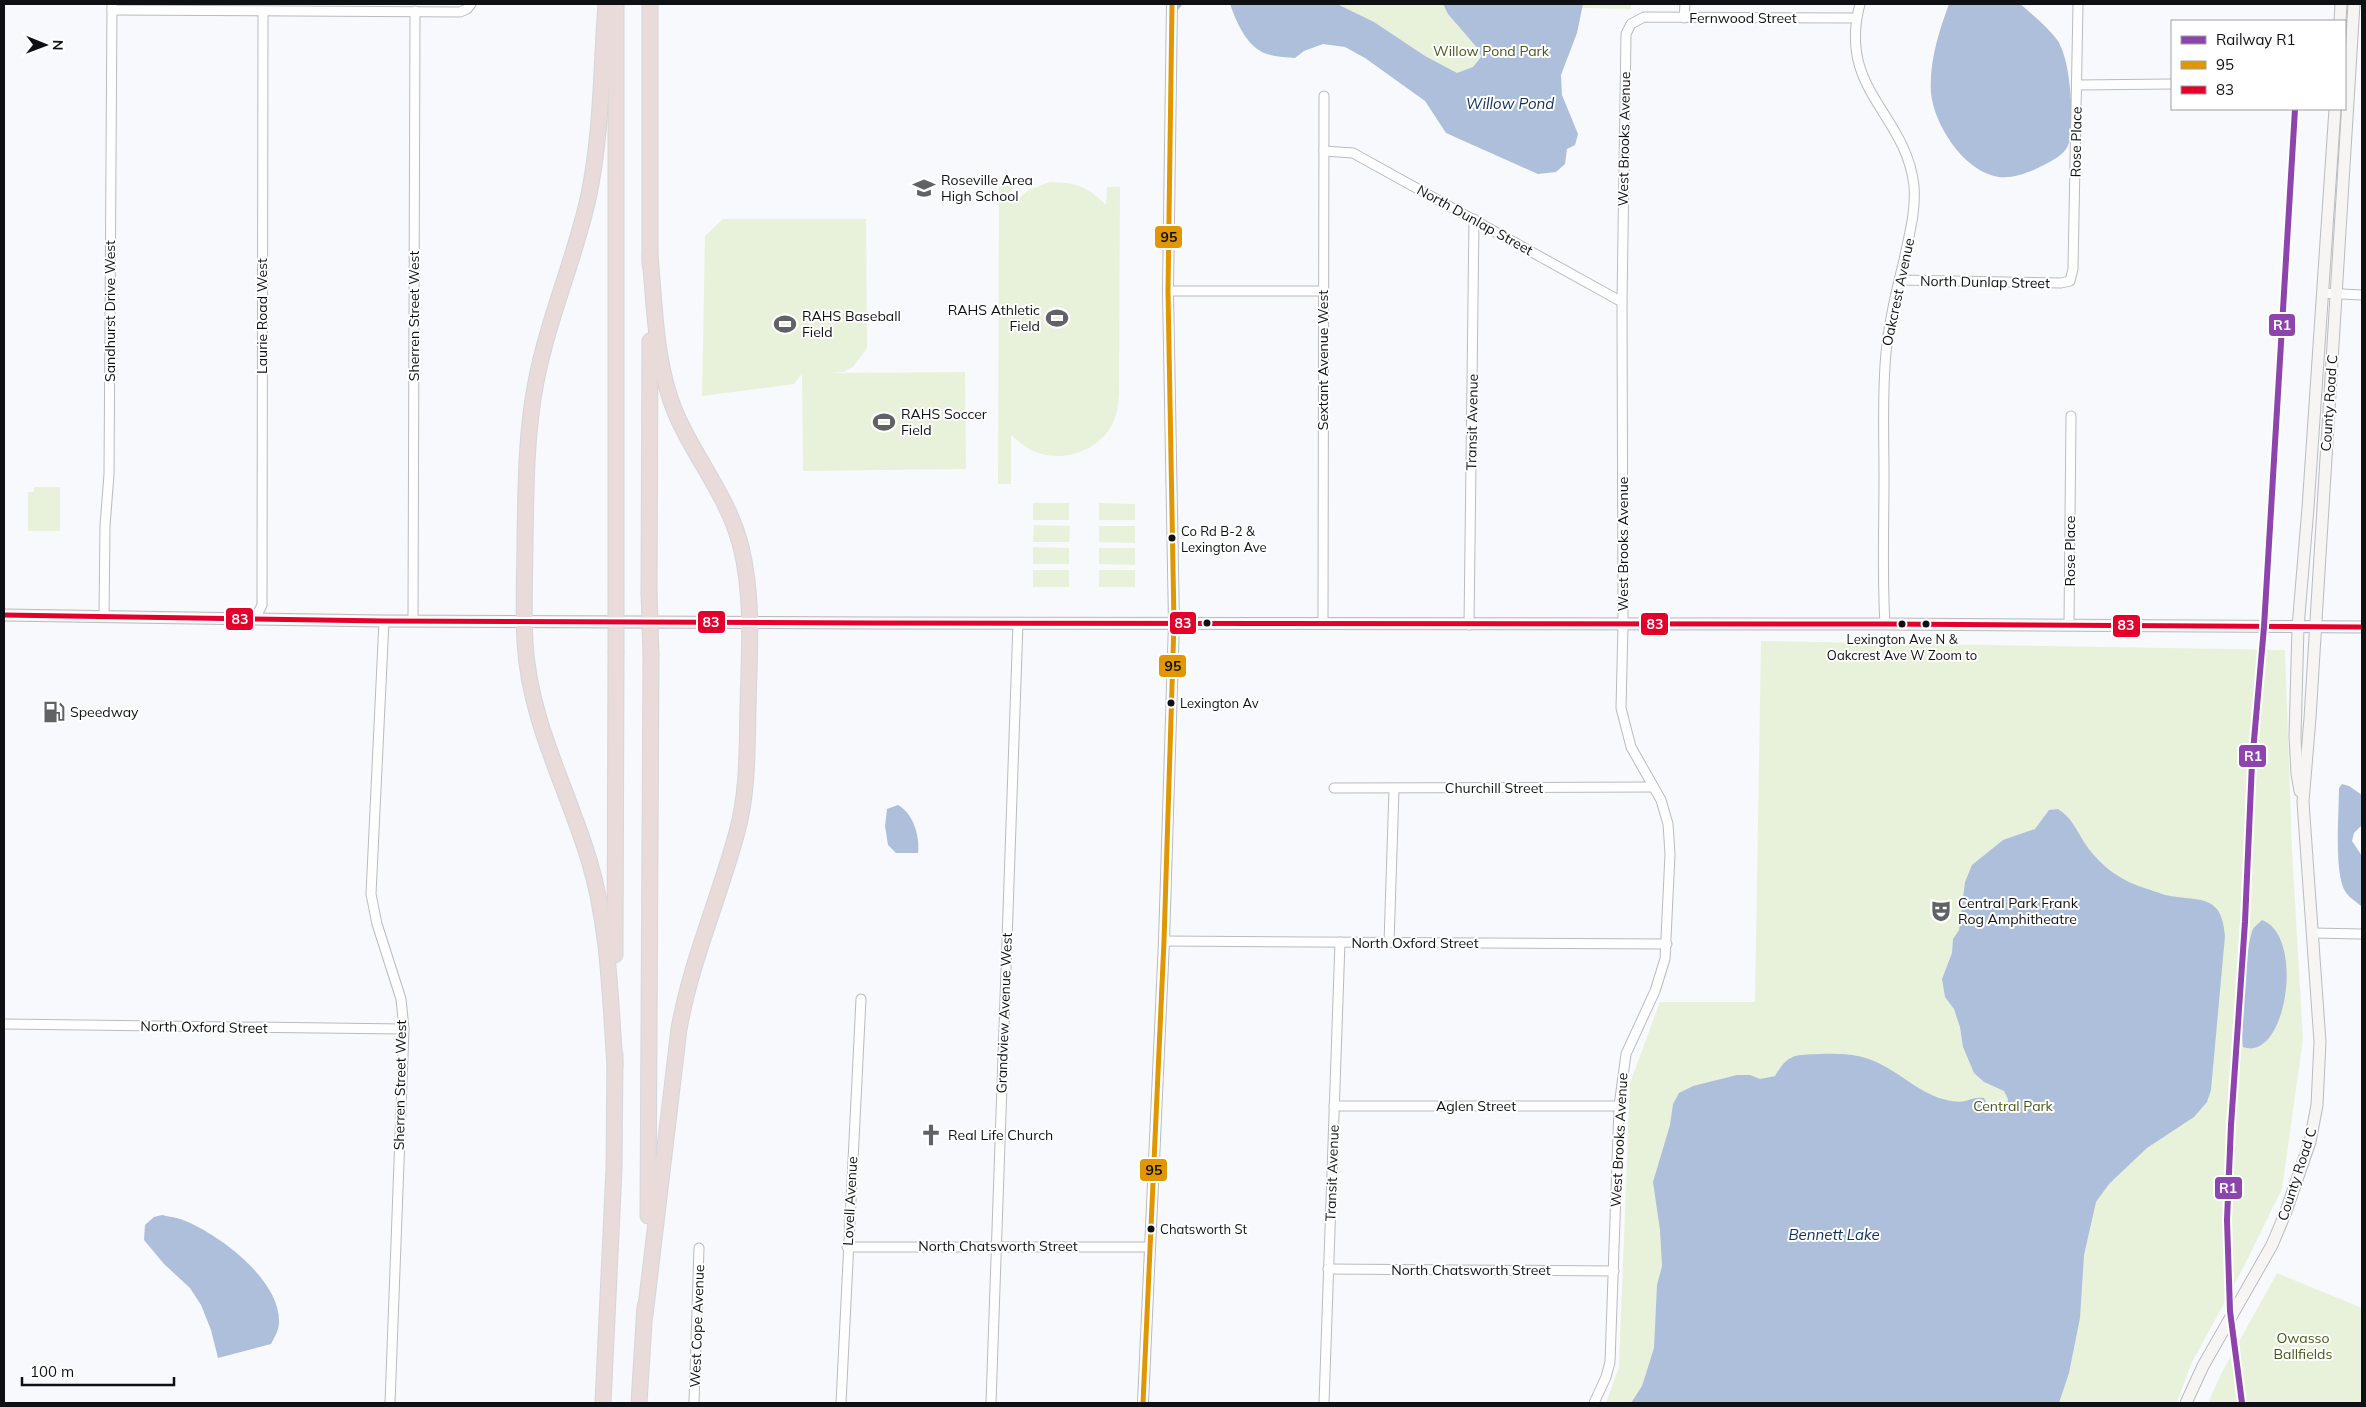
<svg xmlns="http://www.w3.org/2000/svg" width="2366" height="1407" viewBox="0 0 2366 1407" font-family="Mulish,sans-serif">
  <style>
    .green { fill: #e8f2db }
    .water { fill: #aebfdc }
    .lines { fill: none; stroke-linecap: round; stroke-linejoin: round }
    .stream { stroke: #aebfdc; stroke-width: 3 }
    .minor-casing { stroke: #b9bbbe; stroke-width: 11 }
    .tertiary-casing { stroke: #b9bbbe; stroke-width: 12 }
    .secondary-casing { stroke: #b9bbbe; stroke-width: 13 }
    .motorway-casing { stroke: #d5d6d8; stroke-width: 17 }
    .minor { stroke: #fefeff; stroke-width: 9 }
    .tertiary { stroke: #fefeff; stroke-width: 10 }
    .secondary { stroke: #f7f4f4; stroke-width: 11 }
    .motorway { stroke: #e8dbda; stroke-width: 15 }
    .motorway-bridge-casing { stroke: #d5d6d8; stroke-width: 17; stroke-linecap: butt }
    .motorway-bridge { stroke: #e8dbda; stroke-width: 15 }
    .bus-1-casing { stroke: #fff; stroke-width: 9 }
    .bus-2-casing { stroke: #fff; stroke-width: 9 }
    .bus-1 { stroke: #e09702; stroke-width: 5 }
    .bus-2 { stroke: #e4002b; stroke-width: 5 }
    .rail-1-casing { stroke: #fff; stroke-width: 10 }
    .rail-1 { stroke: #8e44ad; stroke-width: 6 }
    .bus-dot { fill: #0f1013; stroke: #fff; stroke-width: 2 }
    .labels { text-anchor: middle; stroke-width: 4; stroke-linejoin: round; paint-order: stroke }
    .bus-label { font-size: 13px; fill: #0f1013; stroke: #fff; text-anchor: start }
    .street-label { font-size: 14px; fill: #0f1013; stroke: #fff }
    .park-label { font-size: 14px; fill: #455916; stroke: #fff }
    .poi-label { font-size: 14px; fill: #0f1013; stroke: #fff; text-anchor: start }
    .water-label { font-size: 15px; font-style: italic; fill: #133061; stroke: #fff }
    .line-badge { stroke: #fff; stroke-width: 2 }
    .badge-label { font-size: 14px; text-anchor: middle; font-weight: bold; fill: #fff }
    .pale-badge-label { font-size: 14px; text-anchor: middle; font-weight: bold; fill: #111 }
  </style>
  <rect width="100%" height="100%" fill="#f7f9fc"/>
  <g class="green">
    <polygon points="1631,4 1631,9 1541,7 1538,122 1328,5"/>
    <path d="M 1050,182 C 1077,183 1087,186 1106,205 L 1107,187 L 1120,187 L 1119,396 C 1118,402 1118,409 1116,415 C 1106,449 1064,465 1033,451 C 1024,447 1018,441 1011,435 L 1011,484 L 998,484 L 999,186 L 1012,186 L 1012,204 L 1029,190 Z"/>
    <polygon points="723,219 866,219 867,348 853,367 843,372 830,373 965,372 966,469 803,471 802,374 794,384 702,396 705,236"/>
    <polygon points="34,487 60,487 60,531 28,531 28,492 34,492"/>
    <rect x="1033" y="503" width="36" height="17"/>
    <polygon points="1099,503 1135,504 1135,520 1099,520"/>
    <polygon points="1034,525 1070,526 1069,542 1033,542"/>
    <polygon points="1099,526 1135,526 1135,543 1099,542"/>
    <polygon points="1033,547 1069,548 1069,564 1033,564"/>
    <polygon points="1099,548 1135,548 1135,565 1099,564"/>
    <rect x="1033" y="570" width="36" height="17"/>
    <rect x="1099" y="570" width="36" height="17"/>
    <polygon points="1761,641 2285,650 2292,851 2303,1039 2282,1189 2239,1276 2191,1364 2177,1403 1606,1403 1619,1367 1630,1083 1660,1002 1755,1002"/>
    <polygon points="2277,1273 2362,1308 2362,1403 2208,1403 2221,1374"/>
  </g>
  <g class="water">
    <path d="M 1230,4 L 1337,4 L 1374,22 L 1425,56 L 1457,73 L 1473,67 L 1481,57 L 1479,50 L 1448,14 L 1443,4 L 1583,4 L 1577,33 L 1561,75 L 1562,95 L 1578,134 L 1575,145 L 1567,149 L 1565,164 L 1556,172 L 1538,174 L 1446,133 L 1425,101 L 1365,58 L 1345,47 L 1323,44 L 1304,51 L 1295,58 C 1286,57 1276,57 1267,54 C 1247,48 1236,21 1230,4 Z"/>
    <path d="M 1949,4 L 2020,4 C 2033,15 2048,27 2058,41 C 2067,56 2070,83 2071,100 C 2071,114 2074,138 2066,149 C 2061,157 2046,164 2038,168 C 2025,174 2008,180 1994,176 C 1962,168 1934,124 1931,93 C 1929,62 1939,31 1949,4 Z"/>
    <path d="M 2342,784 L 2349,786 L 2362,795 L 2362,825 L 2354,833 L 2352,841 L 2362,856 L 2362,907 C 2357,902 2348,897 2345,891 C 2334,873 2339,811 2339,788 Z"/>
    <path d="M 898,805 C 913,813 920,836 918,853 L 896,853 L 888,845 L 885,826 L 887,809 Z"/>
    <path d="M 2058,809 C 2071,817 2076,829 2084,842 C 2096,861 2115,877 2136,885 C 2145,888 2156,892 2165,895 C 2198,902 2222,892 2225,936 L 2211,1090 L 2207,1102 L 2194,1117 L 2147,1148 L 2109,1184 L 2096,1202 L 2084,1255 L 2080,1318 L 2069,1373 L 2059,1403 L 1631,1403 L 1642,1386 L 1654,1348 L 1657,1285 L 1662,1266 L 1660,1230 L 1653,1182 L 1670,1125 L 1673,1104 L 1679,1093 L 1693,1086 L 1737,1075 L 1750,1075 L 1760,1079 L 1775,1076 C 1788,1054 1794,1055 1819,1054 C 1842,1053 1865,1054 1886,1067 C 1904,1077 1919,1091 1939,1098 C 1947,1100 1956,1103 1965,1101 C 1973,1099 1975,1097 1984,1098 L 1990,1110 L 2001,1112 L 2007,1108 L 2008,1099 L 2004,1091 L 1984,1082 L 1974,1073 L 1963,1047 L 1960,1027 L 1954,1009 L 1945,997 L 1942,979 L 1952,953 L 1953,939 L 1959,930 L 1965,882 L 1972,865 L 2003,840 L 2035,829 L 2049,810 Z"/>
    <path d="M 2262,920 C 2306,936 2286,1063 2243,1047 C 2240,1030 2246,942 2253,929 C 2255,926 2259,923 2262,920 Z"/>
    <path d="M 162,1215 C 171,1217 180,1218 188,1222 C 222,1237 281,1281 279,1323 C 279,1330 274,1338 271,1344 L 218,1358 L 211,1330 L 201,1305 L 190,1288 L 164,1264 L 144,1240 L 145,1225 L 154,1217 Z"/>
  </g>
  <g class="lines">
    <polyline class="stream" points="1175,11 1181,4"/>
    <g class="minor-casing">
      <g id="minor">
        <path d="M 1860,4 C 1837,90 1906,113 1914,186 C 1916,212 1909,235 1904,260 C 1896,291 1889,321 1886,353 C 1882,394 1884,436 1884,477 C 1884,526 1882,575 1885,624"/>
        <polyline points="112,10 460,12 467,9 471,4"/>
        <polyline points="1684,18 1685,4"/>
        <polyline points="2077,85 2172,84"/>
        <polyline points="1324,151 1353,153 1622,302"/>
        <polyline points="1899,280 2061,283 2070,281 2073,269 2078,4"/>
        <polyline points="1168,291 1323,291"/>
        <polyline points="2322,293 2362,295"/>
        <polyline points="104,617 105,526 109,474 112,4"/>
        <polyline points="255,619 262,605 263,11"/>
        <polyline points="413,620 415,11"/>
        <polyline points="384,621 371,894 377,924 401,999 404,1029 390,1403"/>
        <polyline points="1323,624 1324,96"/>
        <polyline points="1469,625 1474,219"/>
        <polyline points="2069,625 2071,416"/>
        <polyline points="1334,788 1653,787"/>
        <polyline points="2312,933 2362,934"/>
        <polyline points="1164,941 1667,944"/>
        <polyline points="1389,943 1394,789"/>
        <polyline points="4,1024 404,1029"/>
        <polyline points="1334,1106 1619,1106"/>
        <polyline points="847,1247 1148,1247"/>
        <polyline points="1328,1269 1614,1271"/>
        <polyline points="694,1403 699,1248"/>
        <polyline points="841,1403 861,999"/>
        <polyline points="991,1403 1018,623"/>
        <polyline points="1324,1403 1340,942"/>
        <polyline points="1594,1403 1606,1377 1610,1362 1619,1106 1626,1054 1655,991 1665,959 1670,854 1668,824 1661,800 1631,747 1621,708 1623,625 1622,302 1626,34 1631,24 1644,17 1856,18"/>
      </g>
    </g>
    <g class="tertiary-casing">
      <polyline id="tertiary" points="1143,1403 1164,941 1174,623 1168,291 1172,4"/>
    </g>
    <g class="secondary-casing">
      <g id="secondary">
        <polyline points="2340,21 2341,4"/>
        <polyline points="4,615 384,621 873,623 1885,624 2362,627"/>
        <polyline points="2300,791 2297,774 2295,737 2298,627 2308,508 2335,109"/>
        <polyline points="2186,1403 2203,1366 2272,1245 2285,1214 2310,1142 2317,1105 2320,1042 2303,802 2310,718 2354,4"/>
      </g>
    </g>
    <g class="motorway-casing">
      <g id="motorway">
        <path d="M 606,4 C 601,68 602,135 588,199 C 574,261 548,319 536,382 C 526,433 526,486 525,539 C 525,573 523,608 525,642 C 529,720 567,787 589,860 C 609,926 610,997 615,1065"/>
        <polyline points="616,4 616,591"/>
        <polyline points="650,4 650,265"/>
        <polyline points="649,592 650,341"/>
        <polyline points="615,955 616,654"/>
        <polyline points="648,1216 651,655"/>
        <path d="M 645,1315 L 679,1029 C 691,961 719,899 737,832 C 748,792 747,750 748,708 C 749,655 754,600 741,547 C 729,498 696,460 676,414 C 655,365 655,308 650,256"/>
        <polyline points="603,1403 614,1169 615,1055"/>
        <polyline points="639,1403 645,1306"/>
      </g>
    </g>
    <use href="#minor" class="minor"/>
    <use href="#tertiary" class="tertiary"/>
    <use href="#secondary" class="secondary"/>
    <use href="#motorway" class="motorway"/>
    <g class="motorway-bridge-casing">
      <g id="motorway-bridge">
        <polyline points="616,591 616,654"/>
        <polyline points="649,592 651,655"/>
      </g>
    </g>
    <use href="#motorway-bridge" class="motorway-bridge"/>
    <g class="bus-1-casing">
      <polyline id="bus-1" points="1143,1403 1164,941 1174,623 1168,291 1172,4"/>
    </g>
    <g class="bus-2-casing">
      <polyline id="bus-2" points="4,615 384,621 873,623 1885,624 2362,627"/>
    </g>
    <use href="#bus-1" class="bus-1"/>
    <use href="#bus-2" class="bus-2"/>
    <g class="rail-1-casing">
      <polyline id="rail-1" points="2242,1403 2230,1311 2227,1220 2231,1125 2245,922 2252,763 2264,627 2295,109"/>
    </g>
    <use href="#rail-1" class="rail-1"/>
  </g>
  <defs>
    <g id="school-bare" transform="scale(1.725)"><path d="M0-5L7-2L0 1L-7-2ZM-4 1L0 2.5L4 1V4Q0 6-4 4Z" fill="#606265" stroke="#fff" stroke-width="2.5" paint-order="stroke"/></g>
    <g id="stadium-bare" transform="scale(1.725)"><path d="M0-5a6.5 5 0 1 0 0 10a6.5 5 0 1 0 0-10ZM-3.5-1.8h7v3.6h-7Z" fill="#606265" stroke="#fff" stroke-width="2.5" paint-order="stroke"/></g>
    <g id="fuel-bare" transform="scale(1.725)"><path d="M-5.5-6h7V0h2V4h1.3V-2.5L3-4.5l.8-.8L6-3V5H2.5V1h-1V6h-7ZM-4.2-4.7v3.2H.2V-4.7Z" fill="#606265" stroke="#fff" stroke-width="2.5" paint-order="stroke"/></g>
    <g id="theatre-bare" transform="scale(1.725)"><path d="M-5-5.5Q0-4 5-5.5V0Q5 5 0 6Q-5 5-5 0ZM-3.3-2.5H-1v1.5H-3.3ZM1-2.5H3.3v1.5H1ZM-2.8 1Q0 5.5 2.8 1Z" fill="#606265" stroke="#fff" stroke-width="2.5" paint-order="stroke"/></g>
    <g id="church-bare" transform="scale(1.725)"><path d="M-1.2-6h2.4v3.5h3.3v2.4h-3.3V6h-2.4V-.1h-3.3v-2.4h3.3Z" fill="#606265" stroke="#fff" stroke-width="2.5" paint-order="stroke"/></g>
  </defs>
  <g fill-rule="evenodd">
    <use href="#school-bare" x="924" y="188"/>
    <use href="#stadium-bare" x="1057" y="318"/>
    <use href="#stadium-bare" x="785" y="324"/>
    <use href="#stadium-bare" x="884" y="422"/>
    <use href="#fuel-bare" x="54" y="712"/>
    <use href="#theatre-bare" x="1941" y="911"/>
    <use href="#church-bare" x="931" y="1135"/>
  </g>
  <g class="bus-dot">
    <circle cx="1172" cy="538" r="4.5"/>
    <circle cx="1207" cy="623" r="4.5"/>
    <circle cx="1902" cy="624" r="4.5"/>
    <circle cx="1926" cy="624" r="4.5"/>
    <circle cx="1171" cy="703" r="4.5"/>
    <circle cx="1151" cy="1229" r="4.5"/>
  </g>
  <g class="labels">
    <g class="bus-label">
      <text x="1181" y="536">Co Rd B-2 &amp;<tspan x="1181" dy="16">Lexington Ave</tspan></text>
      <text x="1902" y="644" text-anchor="middle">Lexington Ave N &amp;<tspan x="1902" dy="16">Oakcrest Ave W Zoom to</tspan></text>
      <text x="1180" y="708">Lexington Av</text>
      <text x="1160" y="1234">Chatsworth St</text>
    </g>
    <g class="street-label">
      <text x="1743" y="23">Fernwood Street</text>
      <text transform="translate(1624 139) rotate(-89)" y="5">West Brooks Avenue</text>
      <text transform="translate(2076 142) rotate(-89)" y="5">Rose Place</text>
      <text transform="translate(1475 220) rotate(29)" y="5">North Dunlap Street</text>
      <text transform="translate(1985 282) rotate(1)" y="5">North Dunlap Street</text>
      <text transform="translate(1898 292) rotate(-78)" y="5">Oakcrest Avenue</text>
      <text transform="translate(110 311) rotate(-90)" y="5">Sandhurst Drive West</text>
      <text transform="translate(262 316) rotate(-90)" y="5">Laurie Road West</text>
      <text transform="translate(414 316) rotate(-90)" y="5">Sherren Street West</text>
      <text transform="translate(1323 360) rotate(-90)" y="5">Sextant Avenue West</text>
      <text transform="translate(2329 403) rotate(-86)" y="5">County Road C</text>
      <text transform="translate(1472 422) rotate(-89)" y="5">Transit Avenue</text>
      <text transform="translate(1623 544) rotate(-90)" y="5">West Brooks Avenue</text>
      <text transform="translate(2070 551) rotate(-90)" y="5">Rose Place</text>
      <text x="1494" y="793">Churchill Street</text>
      <text x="1415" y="948">North Oxford Street</text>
      <text transform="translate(1004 1013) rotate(-88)" y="5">Grandview Avenue West</text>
      <text transform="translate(204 1027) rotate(1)" y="5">North Oxford Street</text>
      <text transform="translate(400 1085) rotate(-89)" y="5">Sherren Street West</text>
      <text x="1476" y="1111">Aglen Street</text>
      <text transform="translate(1619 1140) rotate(-87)" y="5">West Brooks Avenue</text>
      <text transform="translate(1332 1173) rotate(-88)" y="5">Transit Avenue</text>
      <text transform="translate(2297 1174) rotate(-72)" y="5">County Road C</text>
      <text transform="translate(850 1201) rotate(-87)" y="5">Lovell Avenue</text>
      <text x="998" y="1251">North Chatsworth Street</text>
      <text x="1471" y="1275">North Chatsworth Street</text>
      <text transform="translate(697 1326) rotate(-88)" y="5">West Cope Avenue</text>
    </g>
    <g class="park-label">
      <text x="1491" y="56">Willow Pond Park</text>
      <text x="2013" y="1111">Central Park</text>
      <text x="2303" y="1343">Owasso<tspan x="2303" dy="16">Ballfields</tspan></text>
    </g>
    <g class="poi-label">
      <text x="941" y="185">Roseville Area<tspan x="941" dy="16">High School</tspan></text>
      <text x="1040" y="315" text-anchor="end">RAHS Athletic<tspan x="1040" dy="16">Field</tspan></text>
      <text x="802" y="321">RAHS Baseball<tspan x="802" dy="16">Field</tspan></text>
      <text x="901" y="419">RAHS Soccer<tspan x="901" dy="16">Field</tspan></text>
      <text x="70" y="717">Speedway</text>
      <text x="1958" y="908">Central Park Frank<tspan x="1958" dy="16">Rog Amphitheatre</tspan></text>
      <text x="948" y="1140">Real Life Church</text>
    </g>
    <g class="water-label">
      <text x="1510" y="109">Willow Pond</text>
      <text x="1834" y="1240">Bennett Lake</text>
    </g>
  </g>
  <g class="line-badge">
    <rect x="1154" y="225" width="29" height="24" rx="5" fill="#e09702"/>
    <rect x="2268" y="313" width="28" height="24" rx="5" fill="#8e44ad"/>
    <rect x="225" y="607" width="29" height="24" rx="5" fill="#e4002b"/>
    <rect x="697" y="610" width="29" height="24" rx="5" fill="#e4002b"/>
    <rect x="1169" y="611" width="28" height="24" rx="5" fill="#e4002b"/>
    <rect x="1640" y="612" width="29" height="24" rx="5" fill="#e4002b"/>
    <rect x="2112" y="614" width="29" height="24" rx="5" fill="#e4002b"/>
    <rect x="1158" y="654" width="29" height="24" rx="5" fill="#e09702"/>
    <rect x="2238" y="744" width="29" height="24" rx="5" fill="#8e44ad"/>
    <rect x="1139" y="1158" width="29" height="24" rx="5" fill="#e09702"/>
    <rect x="2214" y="1176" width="29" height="24" rx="5" fill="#8e44ad"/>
  </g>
  <g class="badge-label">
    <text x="2282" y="330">R1</text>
    <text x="240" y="624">83</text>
    <text x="711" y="627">83</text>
    <text x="1183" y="628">83</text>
    <text x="1655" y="629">83</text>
    <text x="2126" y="630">83</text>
    <text x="2253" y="761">R1</text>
    <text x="2228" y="1193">R1</text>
  </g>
  <g class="pale-badge-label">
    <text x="1169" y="242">95</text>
    <text x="1173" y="671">95</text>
    <text x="1154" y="1175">95</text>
  </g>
  <rect width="2366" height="1407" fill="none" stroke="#0f1013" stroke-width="10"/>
  <rect x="2171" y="20" width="175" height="90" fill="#ffffff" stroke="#9f9fa1"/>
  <rect x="2181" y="36" width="25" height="8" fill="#8e44ad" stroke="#9f9fa1"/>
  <text x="2216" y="45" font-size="15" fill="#0f1013">Railway R1</text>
  <rect x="2181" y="61" width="25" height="8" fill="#e09702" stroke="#9f9fa1"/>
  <text x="2216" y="70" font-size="15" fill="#0f1013">95</text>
  <rect x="2181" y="86" width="25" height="8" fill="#e4002b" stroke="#9f9fa1"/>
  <text x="2216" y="95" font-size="15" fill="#0f1013">83</text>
  <g transform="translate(45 45) rotate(91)" stroke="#ffffff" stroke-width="4" paint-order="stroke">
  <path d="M0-4L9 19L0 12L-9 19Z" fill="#0f1013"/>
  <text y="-8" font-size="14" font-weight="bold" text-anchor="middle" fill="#0f1013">N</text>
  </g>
  <path d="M22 1377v8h152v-8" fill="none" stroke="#0f1013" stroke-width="2.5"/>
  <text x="30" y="1377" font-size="15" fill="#0f1013" stroke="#ffffff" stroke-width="4" paint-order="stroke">100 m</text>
</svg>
